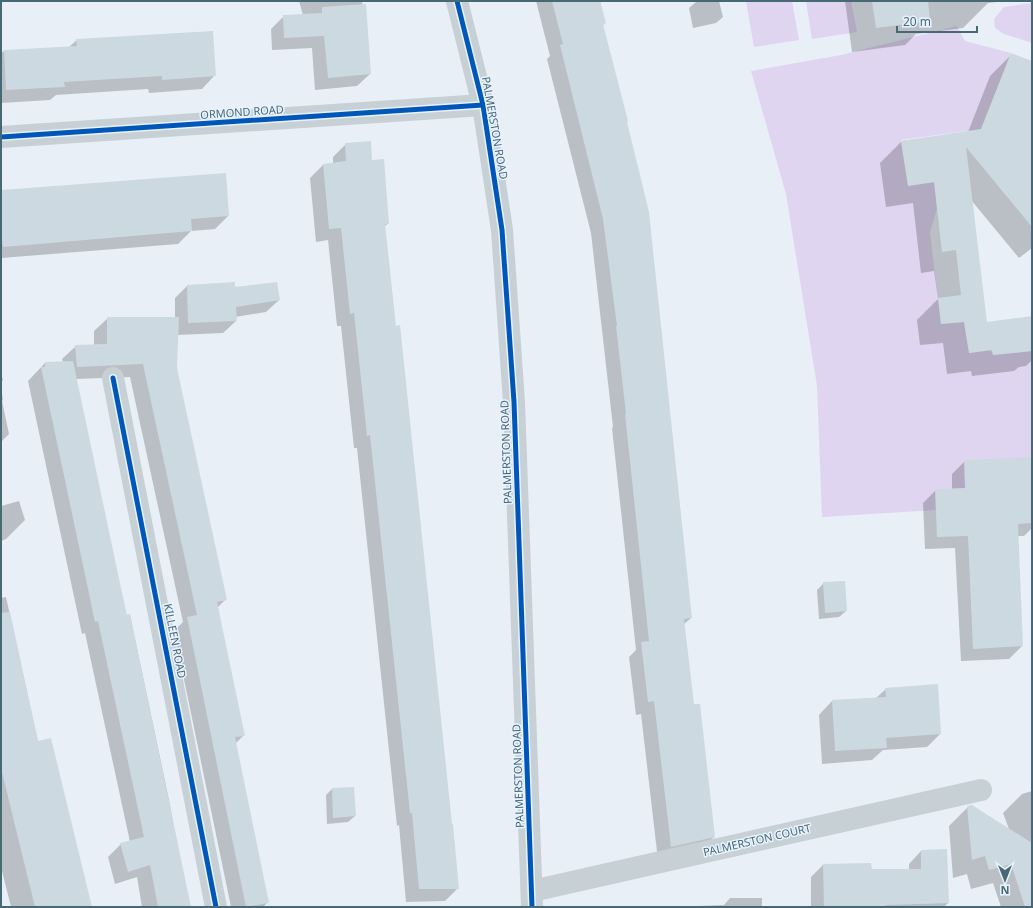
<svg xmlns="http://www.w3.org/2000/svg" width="1033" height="908" viewBox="0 0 1033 908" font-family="'Noto Sans',sans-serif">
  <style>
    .green { fill: #dfd5f0 }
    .shadow { fill: #0003 }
    .building { fill: #cdd9e1 }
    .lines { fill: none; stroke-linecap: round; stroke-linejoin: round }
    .minor { stroke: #c6d0d5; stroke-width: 22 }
    .tertiary { stroke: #c6d0d5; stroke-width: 22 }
    .cycleway-casing { stroke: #e9f3ff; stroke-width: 8 }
    .cycleway { stroke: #0057b8; stroke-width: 5 }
    .labels { text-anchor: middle; stroke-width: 3; stroke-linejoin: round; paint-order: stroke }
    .street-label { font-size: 11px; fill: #476875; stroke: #e9f3ff }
  </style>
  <rect width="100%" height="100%" fill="#e8eff7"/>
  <g class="green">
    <polygon points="746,1 792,1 799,40 754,47"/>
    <polygon points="806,1 851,1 857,32 812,39"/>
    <polygon points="1032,3 1032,43 1004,34 995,28 994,19 1004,7"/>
    <polygon points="957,26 965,41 1011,53 986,117 992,119 971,137 966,131 901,140 908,186 935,182 937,208 930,233 941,324 964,322 969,353 990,350 993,355 1032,351 1032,457 965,489 936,510 822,517 817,386 786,194 751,71 841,55"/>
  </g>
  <g class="shadow">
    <polygon points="299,1 362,1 370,74 357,86 315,90 312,48 272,50 271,29 284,16 303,15"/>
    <polygon points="536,1 600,1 605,23 602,26 626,122 691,618 683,625 693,705 714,837 700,850 658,860 641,714 636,715 629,657 636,650 612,428 613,427 591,233 547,59 550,56"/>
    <polygon points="699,1 719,1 723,17 716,23 693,28 689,8 696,2"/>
    <polygon points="845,1 1007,1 988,3 963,28 916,34 905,45 852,52"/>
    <polygon points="77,40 215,75 202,89 149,93 148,89 56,95 50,100 1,103 1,53 4,51 69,47"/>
    <polygon points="1012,54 1032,62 1032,248 1019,258 971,200 986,323 1032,317 1032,360 1026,366 1019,367 1014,371 972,376 971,371 947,374 943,343 920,345 917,320 938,299 934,271 921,273 913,203 886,207 880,163 902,141 968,132 990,76"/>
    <polygon points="346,144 371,161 388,223 384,227 458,888 445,901 406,902 399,825 397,826 357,448 354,448 341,326 337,326 328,240 316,242 310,178 323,165 333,164 333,157"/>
    <polygon points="1,192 228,216 215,229 191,231 178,244 1,258"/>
    <polygon points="187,286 234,288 279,300 266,312 235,317 236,321 223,333 177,335 176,368 225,600 217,608 244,735 235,744 268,902 263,907 231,907 174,631 183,622 130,377 76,379 126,616 130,615 169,800 189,907 142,907 137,877 115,884 108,857 121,844 130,842 85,633 82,634 28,381 45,363 63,362 62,359 76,346 94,345 94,331 108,318 175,318 175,298"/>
    <polygon points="1,374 3,380 1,383"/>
    <polygon points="1,386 3,400 2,401 9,434 1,442"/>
    <polygon points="1032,458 1032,528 1024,536 1017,536 1022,646 1009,659 961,661 955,548 925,549 923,503 936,490 952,490 952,474 965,461"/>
    <polygon points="19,501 25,520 6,539 1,541 1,506"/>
    <polygon points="824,583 846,611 839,617 819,619 817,590"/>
    <polygon points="6,597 38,742 91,907 11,907 1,867 1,598"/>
    <polygon points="886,689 940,734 927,747 883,750 872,760 822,764 819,715 832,701 876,698"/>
    <polygon points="332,789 355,816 348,822 327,824 326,795"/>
    <polygon points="1032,791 1032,907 1001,907 993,883 971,889 967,874 953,878 949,826 968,807 1009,829 1003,813 1022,794"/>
    <polygon points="921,851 948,903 944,907 811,907 811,877 823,865 871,870 909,870 909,864"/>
    <polygon points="730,898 762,898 762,907 672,907 724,905"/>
  </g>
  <g class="building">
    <polygon points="552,1 600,1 606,23 603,24 628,121 627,122 649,212 692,618 684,619 694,704 700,704 715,837 671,847 654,701 648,702 641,642 649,641 625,414 626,414 616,326 617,326 603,219 560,45 563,44"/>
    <polygon points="872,1 928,1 930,21 876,28"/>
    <polygon points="366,4 371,74 328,78 324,36 284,38 283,15 322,13 322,7"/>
    <polygon points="213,31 216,76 162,80 162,76 64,82 65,87 6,90 4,50 77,46 76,39"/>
    <polygon points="1011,53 1032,61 1032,227 966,147 987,322 1032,316 1032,351 993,355 992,350 969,353 964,322 941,324 938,298 961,295 956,250 942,252 934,182 908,186 901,141 981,129"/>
    <polygon points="371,141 372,160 384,159 389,224 385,224 396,326 400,325 452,824 453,824 459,889 419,889 412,813 410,813 370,435 367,436 354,313 350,314 341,228 329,229 323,164 346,161 345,143"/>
    <polygon points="226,173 229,216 191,219 192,231 3,247 1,234 1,190"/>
    <polygon points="235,282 235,287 277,282 280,300 236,307 237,321 188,323 187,285"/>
    <polygon points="107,317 179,317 177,368 227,600 217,602 245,736 235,737 269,903 246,907 187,617 197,615 143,364 77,367 75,345 107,344"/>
    <polygon points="73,361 121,588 127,615 130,614 191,907 158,907 150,865 128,872 120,843 144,837 98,621 95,622 41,367 45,367 45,362"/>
    <polygon points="1032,457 1032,523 1018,524 1023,646 973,649 968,536 937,537 935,489 965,488 964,460"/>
    <polygon points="845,581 847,611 825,613 823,582"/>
    <polygon points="10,612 38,741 51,738 92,907 35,907 1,768 1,613"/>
    <polygon points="938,684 941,734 886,738 887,748 835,751 832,700 886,697 885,688"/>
    <polygon points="354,787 356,816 333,818 332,788"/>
    <polygon points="972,805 1032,843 1032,907 1025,907 1011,864 989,870 985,856 972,860 967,806"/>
    <polygon points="947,849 949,903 886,905 886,907 824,907 823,864 871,863 872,869 921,869 921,850"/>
  </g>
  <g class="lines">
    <g class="minor">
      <polyline points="1,137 483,105"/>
      <polyline points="113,378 216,907"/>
      <polyline points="532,891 981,790"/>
    </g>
    <polyline class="tertiary" points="457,1 483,105 502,230 514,402 532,907"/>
    <g class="cycleway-casing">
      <g id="cycleway">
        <polyline points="457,1 483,105 502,230 514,402 532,907"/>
        <polyline points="1,137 483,105"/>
        <polyline points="113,378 216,907"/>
      </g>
    </g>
    <use href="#cycleway" class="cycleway"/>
  </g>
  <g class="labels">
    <g class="street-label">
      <text transform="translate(242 112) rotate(-4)" y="4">ORMOND ROAD</text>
      <text transform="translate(495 128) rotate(80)" y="4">PALMERSTON ROAD</text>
      <text transform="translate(506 452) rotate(-92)" y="4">PALMERSTON ROAD</text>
      <text transform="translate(175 641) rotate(79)" y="4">KILLEEN ROAD</text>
      <text transform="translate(518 776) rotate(-92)" y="4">PALMERSTON ROAD</text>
      <text transform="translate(757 840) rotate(-13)" y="4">PALMERSTON COURT</text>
    </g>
  </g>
  <rect width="1033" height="908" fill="none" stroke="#476875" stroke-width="4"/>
  <g transform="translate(1005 880) rotate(180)" stroke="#e9f3ff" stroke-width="3" paint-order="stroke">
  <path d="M0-3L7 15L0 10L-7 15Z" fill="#476875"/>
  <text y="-6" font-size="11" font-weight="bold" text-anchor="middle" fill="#476875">N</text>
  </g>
  <path d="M897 26v6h80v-6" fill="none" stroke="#476875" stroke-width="2"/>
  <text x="903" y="26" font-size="12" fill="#476875" stroke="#e9f3ff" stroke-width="3" paint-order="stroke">20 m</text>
</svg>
